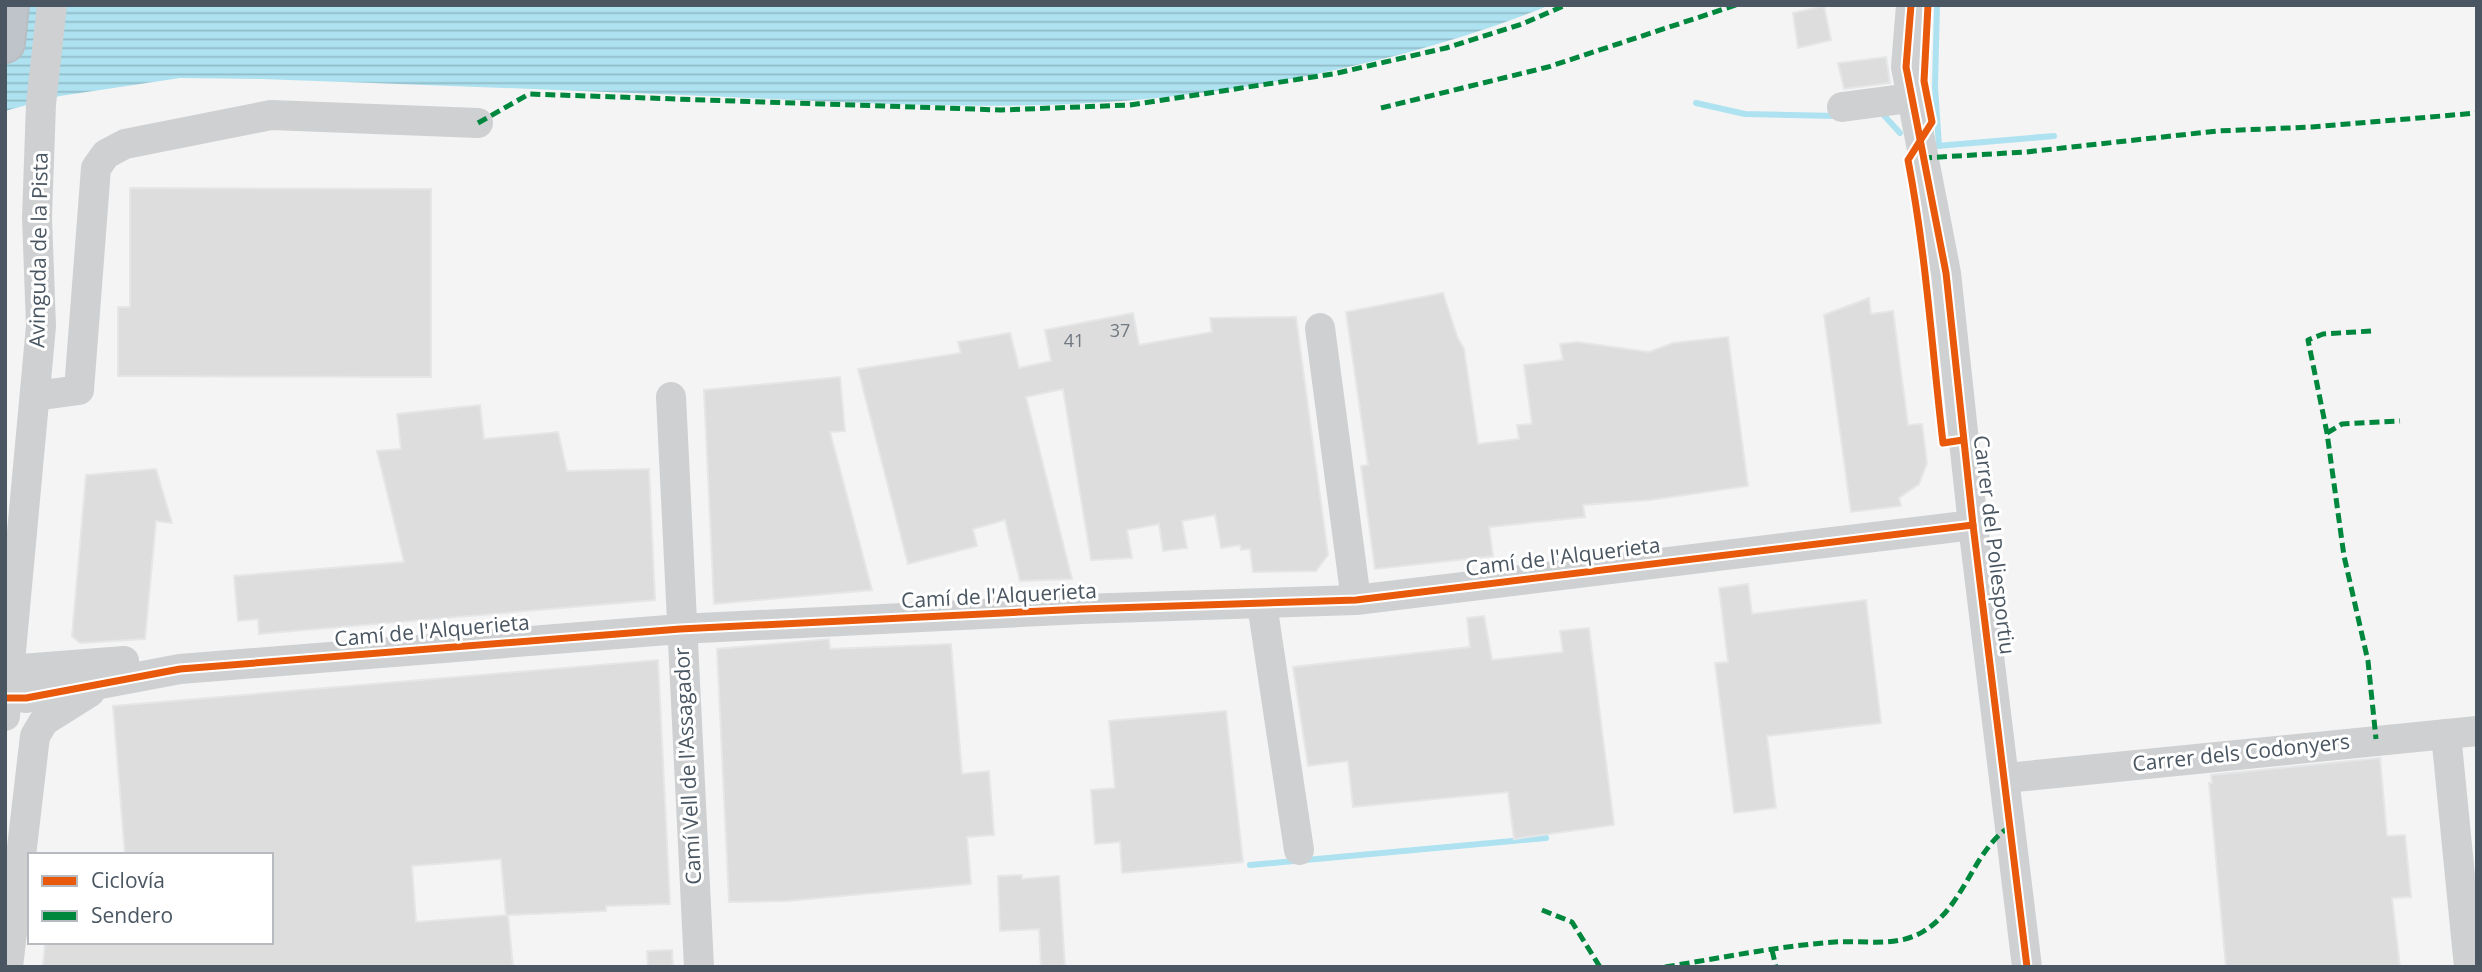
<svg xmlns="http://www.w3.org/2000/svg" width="2482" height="972" viewBox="0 0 2482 972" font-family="'Open Sans',sans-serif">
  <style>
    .water { fill: url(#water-rules) }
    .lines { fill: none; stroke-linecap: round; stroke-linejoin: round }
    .stream { stroke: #aee2f0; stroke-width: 6 }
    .building { fill: #ddddde; stroke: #e5e6e7; stroke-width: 2 }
    .highway-casing { stroke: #b9bec3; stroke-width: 42 }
    .minor { stroke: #ced0d2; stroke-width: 30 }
    .highway { stroke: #bec4c9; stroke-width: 38 }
    .quiet { stroke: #00873e; stroke-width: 5; stroke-dasharray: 10 5; stroke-linecap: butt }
    .cycleway-casing { stroke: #fff; stroke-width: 11 }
    .cycleway { stroke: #e8590c; stroke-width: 7 }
    .labels { text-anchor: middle; stroke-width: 6; stroke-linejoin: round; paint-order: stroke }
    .number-label { font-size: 18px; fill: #707881 }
    .street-label { font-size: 21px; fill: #4a5661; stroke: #fff }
  </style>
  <defs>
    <pattern id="water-rules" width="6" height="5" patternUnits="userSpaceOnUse" patternTransform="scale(1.75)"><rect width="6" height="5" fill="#aee2f0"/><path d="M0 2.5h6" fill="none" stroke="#90bac6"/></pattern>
  </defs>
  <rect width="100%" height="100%" fill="#f4f4f4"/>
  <path class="water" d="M 5,5 L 1550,5 C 1397,67 1210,101 1045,105 C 932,108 819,101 705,96 C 557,90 409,84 261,79 L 180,78 L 60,96 L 5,111 Z"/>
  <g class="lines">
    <g class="stream">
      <polyline points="1937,5 1935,87 1939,146"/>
      <polyline points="1696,103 1745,114 1838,116"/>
      <polyline points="1880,111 1900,133"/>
      <polyline points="1937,146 2054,136"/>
      <polyline points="1250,865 1546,838"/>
    </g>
  </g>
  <g class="building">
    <polygon points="1824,6 1831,40 1798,48 1793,13"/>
    <polygon points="1886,57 1890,83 1844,89 1838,63"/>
    <polygon points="130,188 431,189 431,377 118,376 118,307 130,307"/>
    <polygon points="1443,293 1457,336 1464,349 1478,444 1519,439 1517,425 1532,424 1524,365 1563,360 1560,344 1577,342 1649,352 1673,343 1728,337 1748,486 1650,500 1583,505 1585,517 1489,527 1493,556 1375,569 1361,466 1368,465 1346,312"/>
    <polygon points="1869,298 1871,314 1893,311 1908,425 1922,424 1927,463 1919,484 1899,498 1901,506 1851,512 1824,315"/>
    <polygon points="1133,313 1139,345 1212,332 1210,318 1296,317 1328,555 1316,571 1253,572 1250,549 1241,550 1240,545 1221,548 1215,515 1182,521 1187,548 1163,551 1159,524 1127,530 1132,558 1091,560 1063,389 1026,397 1072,579 1020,581 1005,520 973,529 977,546 908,564 858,369 961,353 958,342 1010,333 1019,368 1051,361 1045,330"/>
    <polygon points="840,377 845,431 830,432 872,590 714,604 704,390"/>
    <polygon points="480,405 484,439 558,432 567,471 649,469 655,600 259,634 258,619 238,621 234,576 404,562 377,451 401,449 397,414"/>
    <polygon points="156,469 172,523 156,521 145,639 80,643 72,636 86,475"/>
    <polygon points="1748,584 1752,614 1866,600 1881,723 1767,736 1776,808 1734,813 1715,663 1728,662 1719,588"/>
    <polygon points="1484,616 1492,660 1563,652 1560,631 1589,628 1614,825 1514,839 1508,792 1353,807 1348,761 1308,766 1293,667 1470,647 1467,618"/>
    <polygon points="829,639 830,649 951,644 962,774 989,771 994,835 967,837 971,884 787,901 729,902 717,649"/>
    <polygon points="658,660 670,904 606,906 606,911 506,915 501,859 412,866 416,922 508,915 513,967 43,967 45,942 271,942 271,855 125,855 113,706"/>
    <polygon points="1226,711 1243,862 1122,873 1120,842 1095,844 1091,790 1115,788 1109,721"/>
    <polygon points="2380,758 2387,836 2405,835 2411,897 2392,898 2400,967 2226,967 2209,783 2212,783 2211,775"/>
    <polygon points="1022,875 1022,879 1059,876 1065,967 1041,967 1039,929 1000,931 998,876"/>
    <polygon points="672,950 673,967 648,967 647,951"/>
  </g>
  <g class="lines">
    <g class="highway-casing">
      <polyline id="highway" points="5,43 9,5"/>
    </g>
    <g class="minor">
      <polyline points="1911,5 1906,67 1946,273 1973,525 2027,967"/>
      <polyline points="1842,107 1910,98"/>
      <polyline points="1320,328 1356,600"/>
      <polyline points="35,396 79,390 96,168 106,154 125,144 271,115 478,123"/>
      <polyline points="671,397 699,967"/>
      <polyline points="1262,604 1299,850"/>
      <polyline points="9,670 124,661"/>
      <polyline points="26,698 180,669 680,629 1082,609 1356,600 1973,525"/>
      <polyline points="5,716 41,326 37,217 41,104 52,5"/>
      <polyline points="2446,734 2469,967"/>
      <polyline points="2006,778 2477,731"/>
      <polyline points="8,967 35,736 44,721 90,692"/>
    </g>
    <use href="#highway" class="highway"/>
    <g class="quiet">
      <polyline points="1381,108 1548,67 1736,5"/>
      <polyline points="478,123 529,94 1001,110 1130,105 1333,74 1446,48 1522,24 1566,5"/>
      <polyline points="1922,158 2026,152 2217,131 2312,127 2477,113"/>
      <polyline points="2371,331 2323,334 2308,340 2327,433 2344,556 2368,661 2376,739"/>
      <polyline points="2327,433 2342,424 2400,421"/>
      <polyline points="1542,910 1572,922 1600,967"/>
      <polyline points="1772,950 1776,967"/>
      <path d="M 1665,967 C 1721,958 1778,946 1835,942 C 1864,940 1897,948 1924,931 C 1966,905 1973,849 2011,826"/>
    </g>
    <g class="cycleway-casing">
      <g id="cycleway">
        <polyline points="1911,5 1906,67 1946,273 1973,525 2027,967"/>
        <path d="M 1928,5 L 1924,81 L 1932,122 L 1908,160 C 1926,253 1932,349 1943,443 L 1963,440"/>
        <polyline points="5,698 26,698 180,669 680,629 1082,609 1356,600 1973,525"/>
      </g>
    </g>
    <use href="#cycleway" class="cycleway"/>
  </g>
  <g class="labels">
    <g class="number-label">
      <text x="1120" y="337">37</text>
      <text x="1074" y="347">41</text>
    </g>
    <g class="street-label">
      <text transform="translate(39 250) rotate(-89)" y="7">Avinguda de la Pista</text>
      <text transform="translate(1994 545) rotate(83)" y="7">Carrer del Poliesportiu</text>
      <text transform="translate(1563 557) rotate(-7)" y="7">Camí de l'Alquerieta</text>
      <text transform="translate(999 596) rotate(-3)" y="7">Camí de l'Alquerieta</text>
      <text transform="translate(432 631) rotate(-5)" y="7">Camí de l'Alquerieta</text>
      <text transform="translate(2241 753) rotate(-6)" y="7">Carrer dels Codonyers</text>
      <text transform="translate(688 766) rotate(-93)" y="7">Camí Vell de l'Assagador</text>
    </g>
  </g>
  <rect width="2482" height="972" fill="none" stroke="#4a5661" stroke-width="14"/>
  <rect x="28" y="853" width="245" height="91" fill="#ffffff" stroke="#b7bbc0" stroke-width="2"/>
  <rect x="42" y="876" width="35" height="10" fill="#e8590c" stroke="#b7bbc0" stroke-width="2"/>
  <text x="91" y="888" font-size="21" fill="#4a5661">Ciclovía</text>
  <rect x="42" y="911" width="35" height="10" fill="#00873e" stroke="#b7bbc0" stroke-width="2"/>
  <text x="91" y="923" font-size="21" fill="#4a5661">Sendero</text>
</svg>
